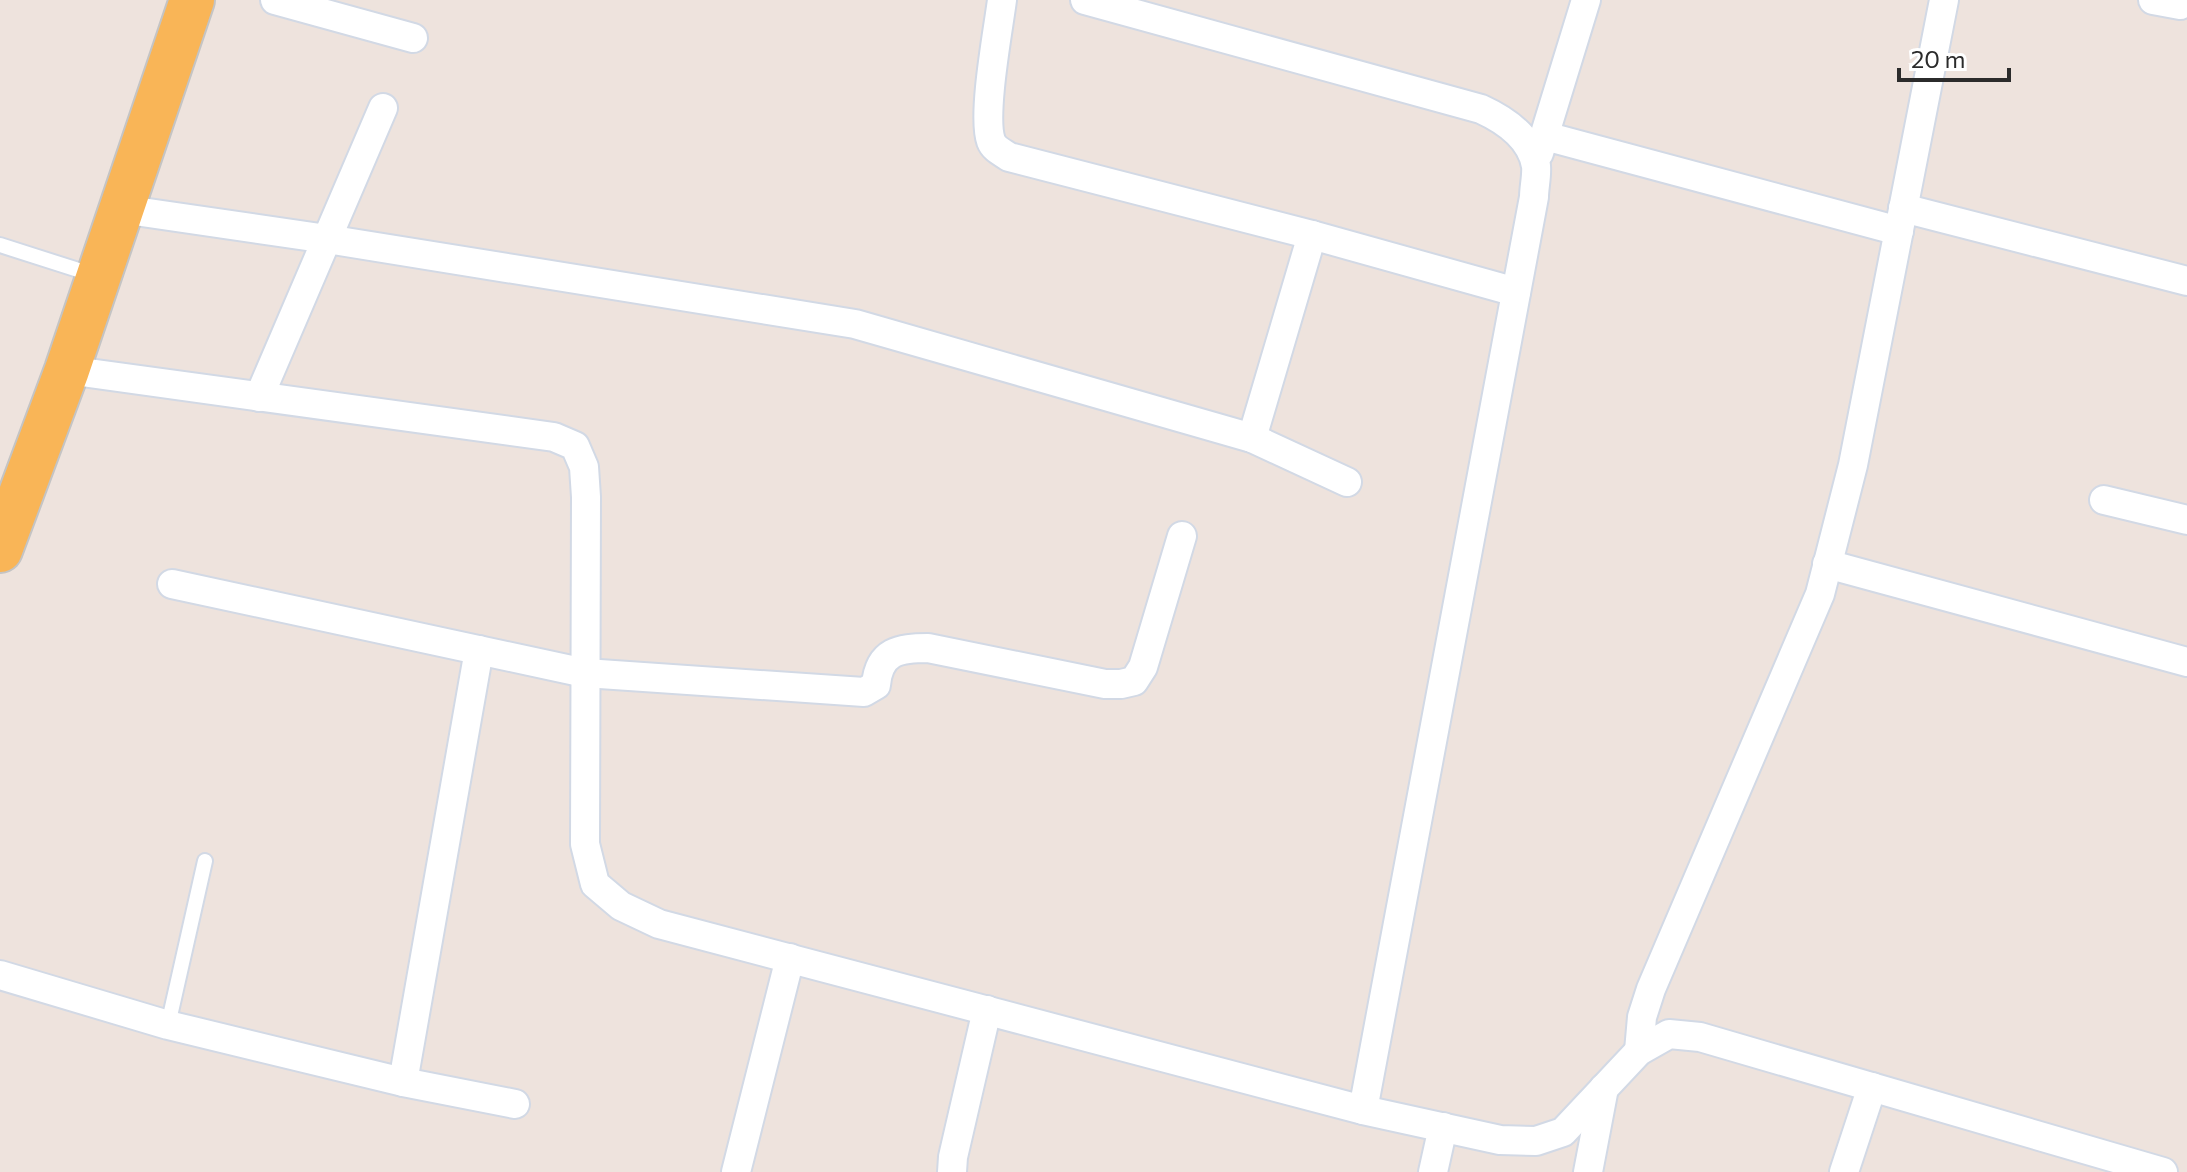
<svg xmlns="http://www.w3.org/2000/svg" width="2187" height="1172" viewBox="0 0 2187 1172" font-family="Commissioner,sans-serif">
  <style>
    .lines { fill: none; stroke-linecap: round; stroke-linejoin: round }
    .service-casing { stroke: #d2d9e5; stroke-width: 18 }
    .minor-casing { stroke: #d2d9e5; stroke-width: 32 }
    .primary-casing { stroke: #c4c4c4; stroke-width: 48 }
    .service { stroke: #fff; stroke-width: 14 }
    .minor { stroke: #fff; stroke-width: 28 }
    .primary { stroke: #f9b557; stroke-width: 44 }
  </style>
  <rect width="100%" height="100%" fill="#eee3dd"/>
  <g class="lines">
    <g class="service-casing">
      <g id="service">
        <polyline points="0,245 94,275"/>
        <polyline points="168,1025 205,861"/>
      </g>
    </g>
    <g class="minor-casing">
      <g id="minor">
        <polyline points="275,0 413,38"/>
        <path d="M 1002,0 C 998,31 982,115 991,141 C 994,149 1002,152 1009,157 L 1312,235 L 1516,292"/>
        <path d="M 1085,0 L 1481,109 C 1505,120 1531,137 1536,166 C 1537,175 1534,188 1534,197 L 1363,1110"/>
        <polyline points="2153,0 2180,5"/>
        <polyline points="1545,136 1899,231"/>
        <polyline points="1539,153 1586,0"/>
        <polyline points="1903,208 2187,281"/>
        <polyline points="121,209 327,239 855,324 1252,438 1347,482"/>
        <polyline points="67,370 554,437 575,446 584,467 586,497 585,844 595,884 621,906 659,924 1363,1110 1500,1140 1536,1141 1563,1132 1639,1051 1669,1034 1700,1037 2163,1172"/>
        <polyline points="259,397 383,108"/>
        <polyline points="1252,438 1312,235"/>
        <polyline points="2104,500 2187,520"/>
        <polyline points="1827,564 2187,662"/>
        <path d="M 172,584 L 585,673 L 864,692 L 876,685 C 879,651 899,648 928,648 L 1105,684 L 1121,684 L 1134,681 L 1143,667 L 1182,536"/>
        <polyline points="0,975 168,1025 403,1082 515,1104"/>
        <polyline points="1639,1051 1642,1017 1651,989 1820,594 1853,465 1944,0"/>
        <polyline points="403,1082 479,650"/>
        <polyline points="736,1172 790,958"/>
        <polyline points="952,1172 953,1157 987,1010"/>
        <polyline points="1433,1172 1443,1127"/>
        <polyline points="1588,1172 1604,1088"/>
        <polyline points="1844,1172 1872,1087"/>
      </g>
    </g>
    <g class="primary-casing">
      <polyline id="primary" points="0,550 67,370 192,0"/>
    </g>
    <use href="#service" class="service"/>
    <use href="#minor" class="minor"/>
    <use href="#primary" class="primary"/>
  </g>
  <path d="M1899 68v12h110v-12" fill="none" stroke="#2b2b2b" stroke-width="4"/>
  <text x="1911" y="68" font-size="24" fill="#2b2b2b" stroke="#ffffff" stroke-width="6" paint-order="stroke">20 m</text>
</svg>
